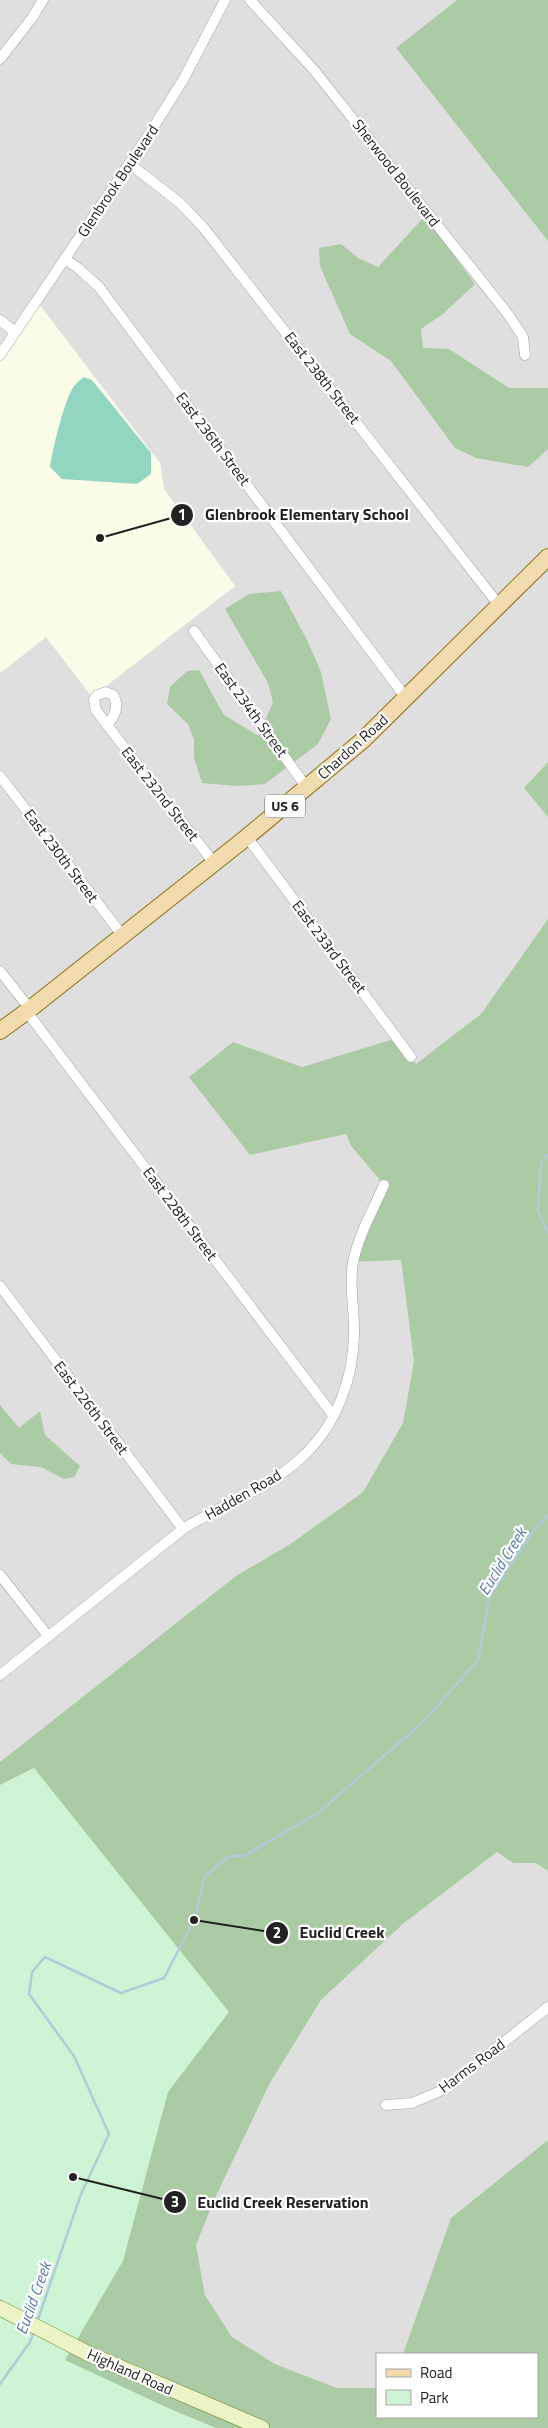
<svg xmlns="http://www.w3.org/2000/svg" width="548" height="2428" viewBox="0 0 548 2428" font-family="'Titillium Web',sans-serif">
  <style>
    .residential { fill: #e0dfdf }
    .education { fill: #fafce8 }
    .forest { fill: #abcba4 }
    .park { fill: #cdf4d4 }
    .pitch { fill: #92d6c2 }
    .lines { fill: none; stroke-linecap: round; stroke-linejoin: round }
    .stream { stroke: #b0cbd9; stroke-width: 2.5 }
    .street-casing { stroke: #a3a3a3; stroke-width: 11 }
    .secondary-casing { stroke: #5b6f13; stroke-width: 16 }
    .primary-casing { stroke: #8d7112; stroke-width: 18 }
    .street { stroke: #fff; stroke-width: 10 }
    .secondary { stroke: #ecf3c5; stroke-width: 15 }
    .primary { stroke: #f2dbae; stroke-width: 16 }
    .labels { text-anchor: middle; stroke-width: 4.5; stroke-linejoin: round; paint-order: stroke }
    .shield { fill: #fff; stroke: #646464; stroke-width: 1 }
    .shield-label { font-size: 14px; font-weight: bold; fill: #222 }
    .street-label { font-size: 15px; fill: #222; stroke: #fff }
    .water-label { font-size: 16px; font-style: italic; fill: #5878a7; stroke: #fff }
    .leader { fill: none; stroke: #222; stroke-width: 2 }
    .callout-dot { fill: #222; stroke: #fff; stroke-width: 2 }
    .mark-label { font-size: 15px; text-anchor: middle; font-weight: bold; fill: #fff }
    .callout-label { font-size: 16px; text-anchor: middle; font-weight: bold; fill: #222; stroke: #fff; stroke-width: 4.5; stroke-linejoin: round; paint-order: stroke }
  </style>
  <rect width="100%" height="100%" fill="#f1efea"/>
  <g class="residential">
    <polygon points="0,0 457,0 396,48 548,241 548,762 524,788 548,817 548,919 481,1014 416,1065 397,1038 302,1067 233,1042 250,1155 346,1134 351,1146 384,1185 353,1262 401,1260 414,1361 403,1423 363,1492 292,1544 236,1576 0,1762 0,673 46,637 92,696 235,586 164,489 160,462 0,355"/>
    <polygon points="548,1813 548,2140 451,2218 403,2354 377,2354 377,2388 337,2388 275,2364 232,2337 205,2295 196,2245 215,2198 270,2083 321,2000 404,1923"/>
  </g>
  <polygon class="education" points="37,301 160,463 164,489 235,586 92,697 46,637 0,673 0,355"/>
  <g class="forest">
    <polygon points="457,0 548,0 548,241 396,48"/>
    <polygon points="425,216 475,284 443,314 421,329 423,348 449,349 509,388 548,388 548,449 528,467 476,458 455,448 391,361 350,334 320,266 319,248 341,244 358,258 378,267"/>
    <polygon points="281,591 307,640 321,672 331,719 318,744 265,784 237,786 202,783 194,758 194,740 188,724 167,704 170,687 187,671 199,670 224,715 259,736 273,702 268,683 225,609 249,594"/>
    <polygon points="548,762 548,817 524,788"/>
    <polygon points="548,919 548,1871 536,1863 513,1863 497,1852 404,1923 321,2000 270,2083 215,2198 196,2245 205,2295 232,2337 275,2364 337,2388 377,2388 377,2417 537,2417 537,2354 403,2354 451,2218 548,2140 548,2428 0,2428 0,1762 236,1576 292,1543 363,1492 403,1423 414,1361 401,1260 353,1262 384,1185 351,1146 346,1134 250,1155 189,1077 233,1042 302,1067 397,1038 416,1064 481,1014"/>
    <polygon points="0,1405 19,1428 40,1411 45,1435 80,1466 74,1477 64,1479 41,1467 11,1464 0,1453"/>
  </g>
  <polygon class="park" points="34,1768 229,2012 168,2092 123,2261 65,2360 168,2408 216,2428 0,2428 0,1785"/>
  <path class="pitch" d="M 84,377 L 92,380 L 151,453 L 151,474 L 137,484 L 62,479 L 50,467 C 52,451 65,396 75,385 C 77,382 81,380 84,377 Z"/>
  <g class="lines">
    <g class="stream">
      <polyline points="548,1154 541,1162 538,1210 548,1234"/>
      <polyline points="37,2322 81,2194 109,2134 74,2056 29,1994 32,1972 45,1957 121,1993 164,1978 194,1920 205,1876 229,1856 244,1856 318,1813 423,1722 478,1660 489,1597 536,1527 548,1515"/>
      <polyline points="0,2384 30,2342 34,2331"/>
    </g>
    <g class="street-casing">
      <g id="street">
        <polyline points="250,0 314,70 507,313 523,337 525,355"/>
        <polyline points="0,59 32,18 43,0"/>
        <polyline points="130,164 180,203 203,227 499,605"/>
        <polyline points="65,259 78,268 99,287 406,698"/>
        <polyline points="0,320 15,332"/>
        <polyline points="0,355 151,131 183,80 225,0"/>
        <polyline points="194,631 307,788"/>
        <path d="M 107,725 C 115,716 120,706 113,695 L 106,692 L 97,695 L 94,699 L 96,710 L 107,725 L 214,863"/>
        <polyline points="0,776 123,936"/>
        <polyline points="247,837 411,1057"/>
        <polyline points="0,971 30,1009"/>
        <polyline points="27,1012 333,1415"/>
        <polyline points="0,1286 183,1529"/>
        <polyline points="0,1575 48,1636"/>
        <path d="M 0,1675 L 183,1529 C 221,1505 266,1490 300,1459 C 337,1426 355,1376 354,1327 C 354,1306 349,1284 353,1263 C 358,1236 373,1210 384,1185"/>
        <polyline points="386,2105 412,2103 445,2089 548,2007"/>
      </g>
    </g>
    <g class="secondary-casing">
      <polyline id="secondary" points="0,2308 89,2354 262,2428"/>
    </g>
    <g class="primary-casing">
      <polyline id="primary" points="0,1031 30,1009 247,837 363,740 548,557"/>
    </g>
    <use href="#street" class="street"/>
    <use href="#secondary" class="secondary"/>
    <use href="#primary" class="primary"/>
  </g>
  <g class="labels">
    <rect class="shield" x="265" y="794.5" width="40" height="23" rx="4"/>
    <g class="shield-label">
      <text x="285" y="811">US 6</text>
    </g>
    <g class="street-label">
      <text transform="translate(396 173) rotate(52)" y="5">Sherwood Boulevard</text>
      <text transform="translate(118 181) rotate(-56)" y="5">Glenbrook Boulevard</text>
      <text transform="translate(322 378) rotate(52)" y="5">East 238th Street</text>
      <text transform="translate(213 439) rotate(53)" y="5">East 236th Street</text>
      <text transform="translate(251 710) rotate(54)" y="5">East 234th Street</text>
      <text transform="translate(353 747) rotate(-42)" y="5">Chardon Road</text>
      <text transform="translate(160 794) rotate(52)" y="5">East 232nd Street</text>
      <text transform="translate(61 856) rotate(53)" y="5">East 230th Street</text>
      <text transform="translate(329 947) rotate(53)" y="5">East 233rd Street</text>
      <text transform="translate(180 1214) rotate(53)" y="5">East 228th Street</text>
      <text transform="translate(91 1408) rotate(53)" y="5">East 226th Street</text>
      <text transform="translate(243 1495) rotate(-30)" y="5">Hadden Road</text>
      <text transform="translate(472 2066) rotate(-37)" y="5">Harms Road</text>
      <text transform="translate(130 2372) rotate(24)" y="5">Highland Road</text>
    </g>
    <g class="water-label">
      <text transform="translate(502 1561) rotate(-58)" y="6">Euclid Creek</text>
      <text transform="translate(33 2298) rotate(-70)" y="6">Euclid Creek</text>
    </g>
  </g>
  <path class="leader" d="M100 538L182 515M194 1920L277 1933M73 2177L175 2202"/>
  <g class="callout-dot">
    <circle cx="100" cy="538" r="5"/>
    <circle cx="194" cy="1920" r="5"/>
    <circle cx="73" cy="2177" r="5"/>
    <circle cx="182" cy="515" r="12"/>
    <circle cx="277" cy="1933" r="12"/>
    <circle cx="175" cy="2202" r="12"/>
  </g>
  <g class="mark-label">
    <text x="182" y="520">1</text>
    <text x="277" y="1938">2</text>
    <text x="175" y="2207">3</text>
  </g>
  <g class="callout-label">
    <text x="307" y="520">Glenbrook Elementary School</text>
    <text x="342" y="1938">Euclid Creek</text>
    <text x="283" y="2208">Euclid Creek Reservation</text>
  </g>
  <rect x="376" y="2353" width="162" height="65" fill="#ffffff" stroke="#a7a7a7"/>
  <rect x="386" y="2369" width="25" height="8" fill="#f2dbae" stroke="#a7a7a7"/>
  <text x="420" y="2378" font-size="15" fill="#222222">Road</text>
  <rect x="386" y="2390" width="25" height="15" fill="#cdf4d4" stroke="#a7a7a7"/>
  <text x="420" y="2403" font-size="15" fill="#222222">Park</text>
</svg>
